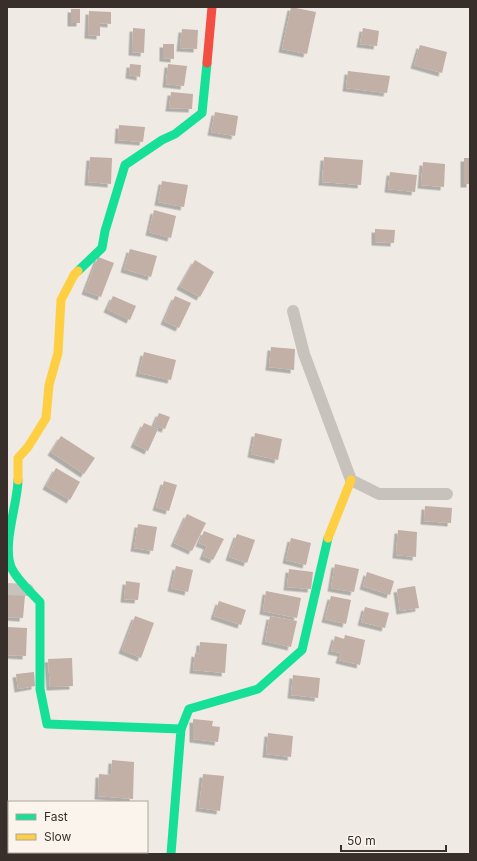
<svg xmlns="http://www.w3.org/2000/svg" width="477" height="861" viewBox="0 0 477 861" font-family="Inter,sans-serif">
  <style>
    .building { fill: #c2afa6; filter: url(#shadow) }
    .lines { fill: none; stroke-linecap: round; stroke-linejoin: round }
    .street { stroke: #c8c2bc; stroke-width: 12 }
    .fast { stroke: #16e098; stroke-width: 9 }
    .slow { stroke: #ffcf43; stroke-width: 9 }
    .jam { stroke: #f24e42; stroke-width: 9 }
  </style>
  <defs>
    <filter id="shadow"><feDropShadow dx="-3.5" dy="3.5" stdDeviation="0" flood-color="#0004"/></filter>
  </defs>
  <rect width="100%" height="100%" fill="#efeae4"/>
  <g class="building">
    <polygon points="291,7 316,12 307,54 282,49"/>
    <rect x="71" y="9" width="9" height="14"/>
    <polygon points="89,11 111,12 111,24 100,23 100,36 88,35"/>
    <polygon points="133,28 145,29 144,53 132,52"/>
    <polygon points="363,28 379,31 377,46 360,44"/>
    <polygon points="182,29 198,30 197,49 180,48"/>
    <polygon points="163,44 174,44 174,59 163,58"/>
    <polygon points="420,45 447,52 442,73 414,65"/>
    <polygon points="130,64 141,65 140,77 129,75"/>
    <polygon points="168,64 187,66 184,86 166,84"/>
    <polygon points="348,71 390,76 387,93 346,88"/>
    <polygon points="171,92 193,94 192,109 169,108"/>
    <polygon points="215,112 238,116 235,136 211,132"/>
    <polygon points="119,125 145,127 143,142 118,140"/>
    <polygon points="90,157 112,158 111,184 88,182"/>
    <polygon points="324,157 363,160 361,185 322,182"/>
    <rect x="464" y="158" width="6" height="26"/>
    <polygon points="423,162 445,164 444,187 421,185"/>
    <polygon points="390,172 417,175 415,192 388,189"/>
    <polygon points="162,181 188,185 184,207 158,202"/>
    <polygon points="154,210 176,216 171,238 149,232"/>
    <polygon points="375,229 395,230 394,243 375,242"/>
    <polygon points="130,249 157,256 151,277 124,269"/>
    <polygon points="98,257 114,263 101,297 85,291"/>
    <polygon points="195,260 214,272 200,297 180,286"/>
    <polygon points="113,296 136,306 130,320 107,309"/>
    <polygon points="175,296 191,303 179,328 164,321"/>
    <polygon points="271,347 295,349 294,370 269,367"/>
    <polygon points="144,352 176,360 171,380 139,373"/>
    <polygon points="159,413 170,417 165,429 154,425"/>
    <polygon points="144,423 158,429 148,451 134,444"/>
    <polygon points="255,433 282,439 278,460 251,454"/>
    <polygon points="61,436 95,458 84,474 51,452"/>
    <polygon points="56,468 80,482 70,500 46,486"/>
    <polygon points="164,481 177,485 169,511 156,507"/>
    <polygon points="425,506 452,508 451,523 424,521"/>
    <polygon points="187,514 206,523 192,551 174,543"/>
    <polygon points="138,524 157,527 153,551 134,548"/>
    <polygon points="398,530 417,532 416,557 396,555"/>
    <polygon points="204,531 224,539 213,560 203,556 207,546 199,543"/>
    <polygon points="237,534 255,540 247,563 229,557"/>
    <polygon points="291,538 311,543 306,565 286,560"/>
    <polygon points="335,564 359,569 354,592 331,588"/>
    <polygon points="176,566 193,570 188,592 171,588"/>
    <polygon points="289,569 313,572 311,589 287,587"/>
    <polygon points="367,572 394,581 390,595 363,586"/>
    <polygon points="126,581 140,583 138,600 124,599"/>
    <polygon points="415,586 419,608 400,611 397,589"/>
    <polygon points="266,591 301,598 297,618 263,611"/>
    <polygon points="7,594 25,595 23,618 7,617"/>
    <polygon points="331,596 351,600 346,624 325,619"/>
    <polygon points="219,601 246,610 241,625 214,616"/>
    <polygon points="365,607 389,613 385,628 361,622"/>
    <polygon points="135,616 154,623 141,658 122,650"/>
    <polygon points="270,616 297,621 291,647 265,641"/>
    <polygon points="7,627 27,628 26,656 7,655"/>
    <polygon points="345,635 365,640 360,665 339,660 341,653 331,651 335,636 344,639"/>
    <polygon points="200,642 227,644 225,673 193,670 195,653 199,654"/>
    <polygon points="72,658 73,686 50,687 48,659"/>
    <polygon points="34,672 35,686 18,689 16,674"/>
    <polygon points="293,675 320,678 318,698 291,695"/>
    <polygon points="193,719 213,721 212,726 220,727 218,742 193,739"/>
    <polygon points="268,733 293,736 291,757 266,754"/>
    <polygon points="112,760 134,762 133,799 98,796 99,774 111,775"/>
    <polygon points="203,774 224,776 220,811 199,808"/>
    <rect x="7" y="803" width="2" height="15"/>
    <polygon points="7,820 9,821 9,833 7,833"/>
    <rect x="7" y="838" width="2" height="16"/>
    <rect x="68" y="852" width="21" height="2"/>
  </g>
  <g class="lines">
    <g class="street">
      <polyline points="293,311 304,354 351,480 379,494 447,494"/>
      <polyline points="7,589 28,590"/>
    </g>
    <g class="fast">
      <polyline points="78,271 102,248 105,231 125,165 162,140 175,134 202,113 207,63"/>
      <path d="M 18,480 C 18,503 1,547 12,569 C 18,581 31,592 40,602 L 40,689 L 47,724 L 181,729 L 171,854"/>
      <polyline points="181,729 189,709 258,689 302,650 328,538"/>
    </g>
    <g class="slow">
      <polyline points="18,480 18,458 28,447 46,418 49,385 58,353 61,300 74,275 78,271"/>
      <polyline points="328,538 351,480"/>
    </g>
    <polyline class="jam" points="207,63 212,7"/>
  </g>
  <rect width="477" height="861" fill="none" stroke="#392f2a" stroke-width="16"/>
  <rect x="8" y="801" width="140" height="52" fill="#faf4ec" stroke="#ada59e"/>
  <rect x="16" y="814" width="20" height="6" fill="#16e098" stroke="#ada59e"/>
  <text x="44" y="821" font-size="12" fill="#392f2a">Fast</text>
  <rect x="16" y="834" width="20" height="6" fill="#ffcf43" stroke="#ada59e"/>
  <text x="44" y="841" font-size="12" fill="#392f2a">Slow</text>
  <path d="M341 845v6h105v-6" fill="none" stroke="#392f2a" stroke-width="2"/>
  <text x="347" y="845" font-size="12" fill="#392f2a" stroke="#faf4ec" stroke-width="3" paint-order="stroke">50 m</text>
</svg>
